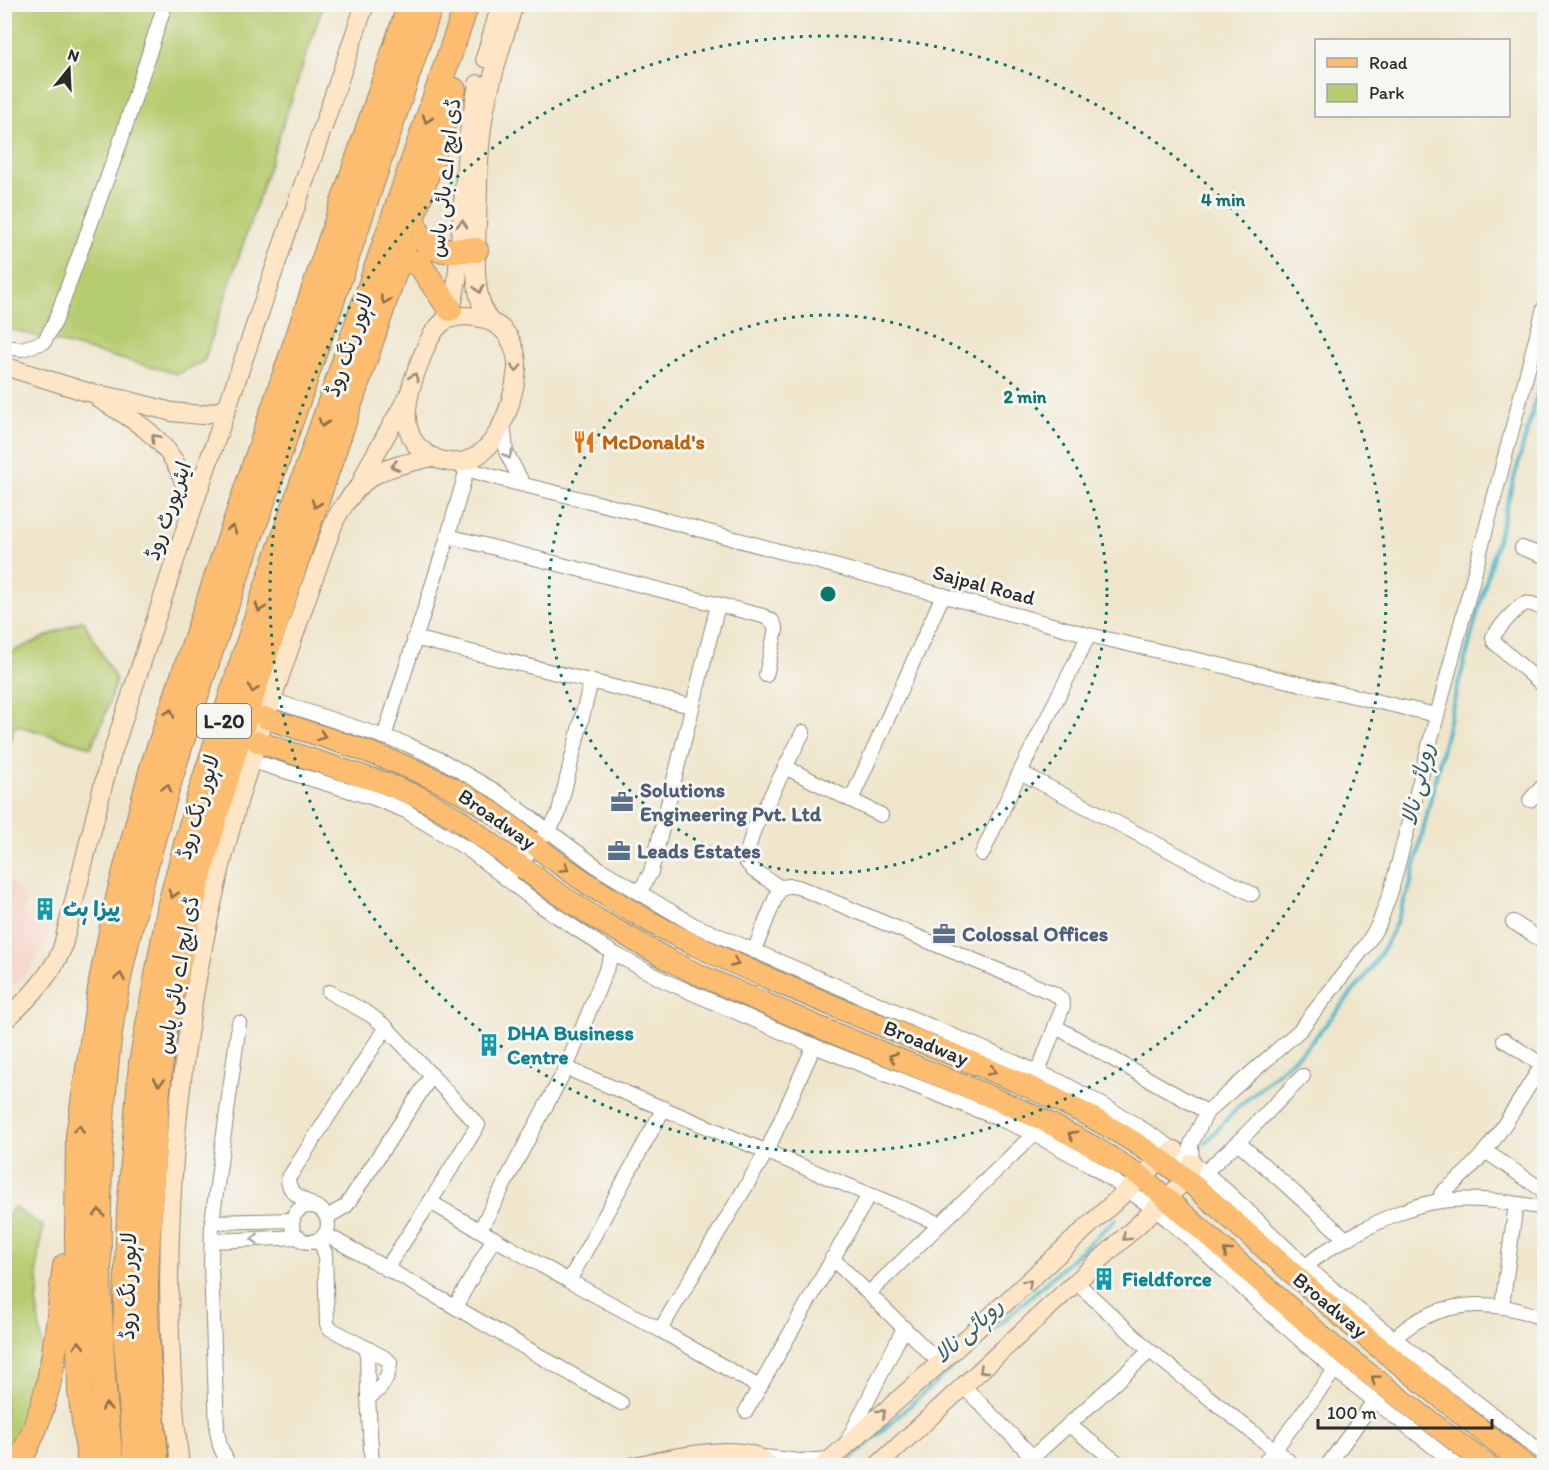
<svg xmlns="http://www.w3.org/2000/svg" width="1549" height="1470" viewBox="0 0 1549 1470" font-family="Itim,'Playpen Sans Arabic',sans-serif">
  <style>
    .built { fill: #f7d1c6 }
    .green { fill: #b6cc70; stroke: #707c4e; stroke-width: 1.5 }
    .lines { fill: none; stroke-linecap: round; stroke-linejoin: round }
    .stream { stroke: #4cb8c8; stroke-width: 4 }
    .street-casing { stroke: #8d887b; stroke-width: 16 }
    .secondary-casing { stroke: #8d887b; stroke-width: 20 }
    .primary-casing { stroke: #8d887b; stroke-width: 23 }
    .highway-casing { stroke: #8d887b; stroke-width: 26 }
    .street { stroke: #fff; stroke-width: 14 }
    .secondary { stroke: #fee5c5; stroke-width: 18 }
    .primary { stroke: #fcbd6f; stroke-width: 21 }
    .highway { stroke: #fcbd6f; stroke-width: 24 }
    .oneway { stroke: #896d4a }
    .oneway2 { stroke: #948878 }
    .oneway3 { stroke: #a0a0a0 }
    .ring { fill: none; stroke: #0f766e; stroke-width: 3; stroke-dasharray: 3 6 }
    .labels { text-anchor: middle; stroke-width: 6; stroke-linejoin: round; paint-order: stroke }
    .shield { fill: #f6f6f2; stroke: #686867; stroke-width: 1.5 }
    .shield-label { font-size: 20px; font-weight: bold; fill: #2b2b2b }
    .street-label { font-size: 21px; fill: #2b2b2b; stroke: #f6f6f2 }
    .food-label { font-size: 21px; font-weight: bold; fill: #c56008; stroke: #f6f6f2; text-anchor: start }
    .service-label { font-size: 21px; font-weight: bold; fill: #4e5e75; stroke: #f6f6f2; text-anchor: start }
    .culture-label { font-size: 21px; font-weight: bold; fill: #0d838f; stroke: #f6f6f2; text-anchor: start }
    .water-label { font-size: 22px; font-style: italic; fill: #375c62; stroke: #f6f6f2 }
    .centre { fill: #0f766e; stroke: #f6f6f2; stroke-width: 3 }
    .ring-label { font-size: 18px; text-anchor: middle; font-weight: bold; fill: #0f766e; stroke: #f6f6f2; stroke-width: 6; stroke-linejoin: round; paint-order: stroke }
  </style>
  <rect width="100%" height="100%" fill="#f6f6f2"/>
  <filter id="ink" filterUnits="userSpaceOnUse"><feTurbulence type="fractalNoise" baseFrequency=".0167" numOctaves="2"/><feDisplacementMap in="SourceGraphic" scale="12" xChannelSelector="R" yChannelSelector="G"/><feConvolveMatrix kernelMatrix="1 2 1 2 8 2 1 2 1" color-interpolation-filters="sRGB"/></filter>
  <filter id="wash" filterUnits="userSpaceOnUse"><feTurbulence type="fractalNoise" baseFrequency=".008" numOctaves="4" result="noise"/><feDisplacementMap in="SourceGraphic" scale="24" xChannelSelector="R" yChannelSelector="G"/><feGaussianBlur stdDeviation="1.35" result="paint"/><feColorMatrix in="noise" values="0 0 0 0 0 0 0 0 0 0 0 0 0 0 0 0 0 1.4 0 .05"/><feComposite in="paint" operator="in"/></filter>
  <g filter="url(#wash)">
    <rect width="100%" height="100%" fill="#efe5cb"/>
    <polygon class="built" points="5,873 26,902 23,911 39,930 46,928 50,931 33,967 5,994"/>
    <g class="green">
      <polygon points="4,5 323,5 204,361 178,374 5,328"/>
      <polygon points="83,620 116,680 103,721 91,747 15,725 7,752 5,752 5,655"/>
      <polygon points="14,1207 43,1226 37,1269 39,1288 37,1305 42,1347 36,1401 17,1442 5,1461 4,1221"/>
    </g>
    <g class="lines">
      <g class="stream">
        <polyline points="1205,1143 1237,1108 1308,1046 1365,977 1384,948 1396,923 1410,886 1455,696 1544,369"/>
        <polyline points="843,1466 1116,1219"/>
      </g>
    </g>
  </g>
  <g filter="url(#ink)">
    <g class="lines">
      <g class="street-casing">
        <g id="street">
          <polyline points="4,347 22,349 44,342 55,322 120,143 165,4"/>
          <polyline points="503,422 506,452 523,484"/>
          <polyline points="452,462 467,469 512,482 646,515 1089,635 1436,715"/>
          <polyline points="448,536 763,616 772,621 776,629 766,675"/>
          <polyline points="1522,548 1544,556"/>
          <path d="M 1544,610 C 1539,607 1531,602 1525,604 C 1517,606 1497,630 1493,637 L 1494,642 L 1544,686"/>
          <polyline points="414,638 691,706"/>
          <path d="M 272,700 L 406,744 L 443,761 L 495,791 L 600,869 L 694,925 L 1061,1082 C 1111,1109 1160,1137 1204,1172 C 1241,1201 1272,1237 1308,1268 C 1384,1333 1465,1393 1544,1454"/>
          <polyline points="384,737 448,536 467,469"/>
          <polyline points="252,761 374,798 406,811 469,850 540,905 613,953 665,981 814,1046 1000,1119 1034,1134 1087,1163 1155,1209 1192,1240 1262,1306 1335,1370 1458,1466"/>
          <polyline points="785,767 881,815"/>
          <polyline points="1020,772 1252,894"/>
          <polyline points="851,800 943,595"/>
          <polyline points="1530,800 1544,785"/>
          <polyline points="982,854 1020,772 1089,635"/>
          <polyline points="514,871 548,831 558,815 591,681"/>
          <polyline points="781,888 753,870 745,860 754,829 803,732"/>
          <polyline points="639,893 651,872 718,605"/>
          <polyline points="1513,922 1544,942"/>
          <path d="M 754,951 L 777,894 C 782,885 788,885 798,887 L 1055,994 L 1061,999 L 1063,1006 L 1038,1072"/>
          <polyline points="329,992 369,1014 386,1027 478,1125 430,1202 569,1281 660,1330 759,1387"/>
          <polyline points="1056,1027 1207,1112"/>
          <polyline points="1504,1040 1544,1066"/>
          <polyline points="566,1068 940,1224"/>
          <polyline points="1238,1142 1303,1076"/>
          <polyline points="1485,1151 1544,1191"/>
          <polyline points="1192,1163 1191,1144 1207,1112 1300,1030 1366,945 1379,924 1391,891 1544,308"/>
          <polyline points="1205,1172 1238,1142 1346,1239"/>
          <path d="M 1441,1201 L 1441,1194 L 1445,1190 C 1489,1159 1515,1106 1544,1062"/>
          <path d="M 314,1206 C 303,1199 288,1193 288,1179 L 386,1027"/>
          <circle cx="310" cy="1224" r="18"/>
          <polyline points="327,1217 346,1206 432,1075"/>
          <polyline points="212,1222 293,1220"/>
          <polyline points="480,1230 566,1068 613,953"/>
          <polyline points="325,1234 455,1307"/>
          <polyline points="494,1238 455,1307 621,1403"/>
          <path d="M 319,1239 L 325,1253 L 327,1324 L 329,1328 L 385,1358 L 390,1362 C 390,1375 380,1393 368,1397 L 372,1466"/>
          <polyline points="212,1241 299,1237"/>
          <polyline points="832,1258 940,1363"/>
          <path d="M 1306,1266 C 1322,1252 1341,1241 1361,1231 C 1382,1220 1405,1208 1429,1203 C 1466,1195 1508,1202 1544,1208"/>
          <polyline points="386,1269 430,1202"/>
          <polyline points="569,1281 664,1108"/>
          <polyline points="1077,1283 1150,1351 1295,1466"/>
          <polyline points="869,1293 1034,1134"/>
          <polyline points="1502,1306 1516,1204"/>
          <polyline points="660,1330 767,1151 814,1046"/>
          <path d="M 1394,1339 C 1435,1298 1494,1298 1544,1319"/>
          <polyline points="367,1348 368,1397"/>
          <polyline points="964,1387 1032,1456"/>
          <polyline points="746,1411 869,1195"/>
          <polyline points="1069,1425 1122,1466"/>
          <polyline points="847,1442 904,1328"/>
          <polyline points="763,1457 800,1461 829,1459"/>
          <polyline points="229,1466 220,1446 217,1431 211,1265 212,1222 239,1023"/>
          <polyline points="1023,1466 1150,1351"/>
          <polyline points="1262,1466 1335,1370"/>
          <polyline points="1327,1466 1374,1401"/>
        </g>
      </g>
      <g class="secondary-casing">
        <g id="secondary">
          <polyline points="485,58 501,4"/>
          <polyline points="446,317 453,301 457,281 468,137 478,84"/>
          <path d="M 489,320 C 475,316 459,313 445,321 C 433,328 426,346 421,359 C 407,393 391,444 440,460 C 491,476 513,408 517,369 C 518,355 512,338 501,328 C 498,325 493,324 490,321 C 484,315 480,300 478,291 C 474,269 476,245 477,223 C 478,187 478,150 484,114 C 491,77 503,41 514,4"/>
          <polyline points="4,366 87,392 122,399 172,412 201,415 226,409"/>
          <path d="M 99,399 C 131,418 164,436 180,472 C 185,483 189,495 193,507"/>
          <polyline points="362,481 368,467 406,400"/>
          <path d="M 4,1021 C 27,1001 50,977 62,949 L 108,766 L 180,545 L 365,4"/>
          <path d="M 180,1466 C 153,1248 178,1010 239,799 C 254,748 273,697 290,647 C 305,604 319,560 336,518 C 364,470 383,469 433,457"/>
          <path d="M 634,1466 C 666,1460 748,1438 770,1466"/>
          <polyline points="823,1466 940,1363 1161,1159 1175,1150"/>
          <polyline points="877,1466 1167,1198 1186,1179 1192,1163"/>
        </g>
      </g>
      <g class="primary-casing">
        <g id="primary">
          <path d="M 266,718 C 340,743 416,763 482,805 C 510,823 534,846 561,865 C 604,896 651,924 699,947 C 773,982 848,1012 924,1043 C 1015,1080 1108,1116 1186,1179 L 1350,1324 L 1526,1466"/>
          <polyline points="258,742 387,784 421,798 458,819 550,888 597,919 667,959 695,973 821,1028 989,1096 1041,1119 1094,1147 1142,1177 1334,1347 1488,1466"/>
        </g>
      </g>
      <g class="highway-casing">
        <g id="highway">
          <path d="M 413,222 C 429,258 443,249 476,250"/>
          <polyline points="399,263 410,261 420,265 450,309"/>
          <path d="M 17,1466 C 55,1399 55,1339 65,1266"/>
          <polyline points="90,1466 80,1391 77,1236 78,1136 102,976 118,898 152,768 410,4"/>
          <path d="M 112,1466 C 103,1400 100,1334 99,1269 C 98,1185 100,1101 112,1018 C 119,971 131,924 143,877 C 177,745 222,616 268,487 C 324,327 378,166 431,4"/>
          <polyline points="136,1466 125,1330 129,1211 141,1064 170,904 197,803 261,603 467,4"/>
          <path d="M 157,1466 C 151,1407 146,1347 146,1287 C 147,1245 150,1202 153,1159 C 156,1116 158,1073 165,1031 C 194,867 247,708 300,550 C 352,397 406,244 454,90"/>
        </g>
      </g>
      <use href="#street" class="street"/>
      <use href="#secondary" class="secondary"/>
      <use href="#primary" class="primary"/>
      <use href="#highway" class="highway"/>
    </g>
    <defs><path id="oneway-chevron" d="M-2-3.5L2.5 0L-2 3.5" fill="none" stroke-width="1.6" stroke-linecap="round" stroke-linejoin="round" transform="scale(1.5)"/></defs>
    <g class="oneway">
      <use href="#oneway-chevron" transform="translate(427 119) rotate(109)"/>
      <use href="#oneway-chevron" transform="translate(385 300) rotate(110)"/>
      <use href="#oneway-chevron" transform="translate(323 423) rotate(109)"/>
      <use href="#oneway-chevron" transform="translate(316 504) rotate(109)"/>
      <use href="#oneway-chevron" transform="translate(232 529) rotate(-71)"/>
      <use href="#oneway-chevron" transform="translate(260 608) rotate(108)"/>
      <use href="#oneway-chevron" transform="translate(253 689) rotate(107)"/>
      <use href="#oneway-chevron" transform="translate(170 713) rotate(-71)"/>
      <use href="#oneway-chevron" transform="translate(322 736) rotate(19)"/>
      <use href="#oneway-chevron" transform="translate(167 788) rotate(-74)"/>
      <use href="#oneway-chevron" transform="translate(565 868) rotate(35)"/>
      <use href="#oneway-chevron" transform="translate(173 894) rotate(105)"/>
      <use href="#oneway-chevron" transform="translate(735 963) rotate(24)"/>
      <use href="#oneway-chevron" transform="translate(120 977) rotate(-79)"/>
      <use href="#oneway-chevron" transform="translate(893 1057) rotate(-158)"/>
      <use href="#oneway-chevron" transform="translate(992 1071) rotate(23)"/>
      <use href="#oneway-chevron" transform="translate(159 1082) rotate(97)"/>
      <use href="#oneway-chevron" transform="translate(79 1129) rotate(-83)"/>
      <use href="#oneway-chevron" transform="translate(1072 1135) rotate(-152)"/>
      <use href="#oneway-chevron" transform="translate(99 1213) rotate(-90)"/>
      <use href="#oneway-chevron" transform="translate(1227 1252) rotate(-138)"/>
      <use href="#oneway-chevron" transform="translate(79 1345) rotate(-91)"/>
      <use href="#oneway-chevron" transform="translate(1375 1379) rotate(-143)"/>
      <use href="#oneway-chevron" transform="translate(106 1407) rotate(-95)"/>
    </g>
    <g class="oneway2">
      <use href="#oneway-chevron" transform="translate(462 224) rotate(-87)"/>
      <use href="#oneway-chevron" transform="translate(479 289) rotate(80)"/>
      <use href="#oneway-chevron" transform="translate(516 368) rotate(93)"/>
      <use href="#oneway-chevron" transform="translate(414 377) rotate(-70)"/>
      <use href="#oneway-chevron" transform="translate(155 438) rotate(-132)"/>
      <use href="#oneway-chevron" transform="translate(395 466) rotate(165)"/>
      <use href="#oneway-chevron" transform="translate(1126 1237) rotate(136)"/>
      <use href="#oneway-chevron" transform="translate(1028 1283) rotate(-43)"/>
      <use href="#oneway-chevron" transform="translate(983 1370) rotate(137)"/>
      <use href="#oneway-chevron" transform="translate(882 1413) rotate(-41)"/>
    </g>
    <g class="oneway3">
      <use href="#oneway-chevron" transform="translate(508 455) rotate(69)"/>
      <use href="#oneway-chevron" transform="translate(255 1239) rotate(178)"/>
    </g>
  </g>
  <g class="ring">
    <circle cx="828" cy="594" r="279"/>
    <circle cx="828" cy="594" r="558"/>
  </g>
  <defs>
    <g id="restaurant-bare" transform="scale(1.8)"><path d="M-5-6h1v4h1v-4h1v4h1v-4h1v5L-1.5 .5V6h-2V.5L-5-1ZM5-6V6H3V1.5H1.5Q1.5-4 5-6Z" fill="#e8710a" stroke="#f6f6f2" stroke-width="2.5" paint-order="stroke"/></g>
    <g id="office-bare" transform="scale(1.8)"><path d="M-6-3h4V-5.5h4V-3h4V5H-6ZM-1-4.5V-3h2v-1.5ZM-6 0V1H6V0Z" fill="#5c6f8a" stroke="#f6f6f2" stroke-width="2.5" paint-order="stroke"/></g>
    <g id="building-bare" transform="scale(1.8)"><path d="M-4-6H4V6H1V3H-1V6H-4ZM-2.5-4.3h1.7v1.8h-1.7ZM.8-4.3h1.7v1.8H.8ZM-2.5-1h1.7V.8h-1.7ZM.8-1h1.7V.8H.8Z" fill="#0f9aa8" stroke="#f6f6f2" stroke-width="2.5" paint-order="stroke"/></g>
  </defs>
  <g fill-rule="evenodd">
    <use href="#restaurant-bare" x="584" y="442"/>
    <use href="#office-bare" x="622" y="802"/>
    <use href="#office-bare" x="619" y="851"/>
    <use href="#building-bare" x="45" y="909"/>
    <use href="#office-bare" x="944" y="934"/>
    <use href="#building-bare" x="489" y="1045"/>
    <use href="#building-bare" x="1104" y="1279"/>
  </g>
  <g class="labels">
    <rect class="shield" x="197" y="704" width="54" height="34" rx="4.5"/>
    <g class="shield-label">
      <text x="224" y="728">L-20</text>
    </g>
    <g class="street-label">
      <text transform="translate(445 178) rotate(-84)" y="7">ڈی ایچ اے بائی پاس</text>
      <text transform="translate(349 345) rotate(-71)" y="7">لاہور رنگ روڈ</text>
      <text transform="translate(168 511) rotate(-71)" y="7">ایئرپورٹ روڈ</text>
      <text transform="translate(984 585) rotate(15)" y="7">Sajpal Road</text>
      <text transform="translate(198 807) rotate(-74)" y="7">لاہور رنگ روڈ</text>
      <text transform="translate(497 819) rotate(35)" y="7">Broadway</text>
      <text transform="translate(178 975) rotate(-80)" y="7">ڈی ایچ اے بائی پاس</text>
      <text transform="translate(926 1043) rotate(22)" y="7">Broadway</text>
      <text transform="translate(128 1286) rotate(-89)" y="7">لاہور رنگ روڈ</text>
      <text transform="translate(1330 1305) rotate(40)" y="7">Broadway</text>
    </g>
    <g class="food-label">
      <text x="602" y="449">McDonald's</text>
    </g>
    <g class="service-label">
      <text x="640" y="797">Solutions<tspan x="640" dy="24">Engineering Pvt. Ltd</tspan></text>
      <text x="637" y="858">Leads Estates</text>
      <text x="962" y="941">Colossal Offices</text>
    </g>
    <g class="culture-label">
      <text x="63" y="916">پیزا ہٹ</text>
      <text x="507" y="1040">DHA Business<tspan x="507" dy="24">Centre</tspan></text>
      <text x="1122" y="1286">Fieldforce</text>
    </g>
    <g class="water-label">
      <text transform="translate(1417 784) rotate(-77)" y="8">روہائی نالا</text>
      <text transform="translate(968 1330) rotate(-42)" y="8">روہائی نالا</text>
    </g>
  </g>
  <circle cx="828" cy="594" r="9" class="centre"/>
  <g class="ring-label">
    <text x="1223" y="206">4 min</text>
    <text x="1025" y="403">2 min</text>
  </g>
  <rect width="1549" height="1470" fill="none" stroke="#f6f6f2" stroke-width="24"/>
  <rect x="1315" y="39" width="195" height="78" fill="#f6f6f2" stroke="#a5a5a2" stroke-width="1.5"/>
  <rect x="1327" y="58" width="30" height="9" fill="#fcbd6f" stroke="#a5a5a2" stroke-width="1.5"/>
  <text x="1369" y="69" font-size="18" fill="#2b2b2b">Road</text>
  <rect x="1327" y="84" width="30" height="18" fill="#b6cc70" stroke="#a5a5a2" stroke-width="1.5"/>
  <text x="1369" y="99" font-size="18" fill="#2b2b2b">Park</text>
  <g transform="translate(69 69) rotate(18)" stroke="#f6f6f2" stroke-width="4.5" paint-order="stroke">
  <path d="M0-4.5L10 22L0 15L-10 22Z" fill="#2b2b2b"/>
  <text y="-9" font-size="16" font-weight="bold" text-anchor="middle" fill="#2b2b2b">N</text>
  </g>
  <path d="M1318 1419v9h174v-9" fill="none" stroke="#2b2b2b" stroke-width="3"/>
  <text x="1327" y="1419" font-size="18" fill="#2b2b2b" stroke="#f6f6f2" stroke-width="4.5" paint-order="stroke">100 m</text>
</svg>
